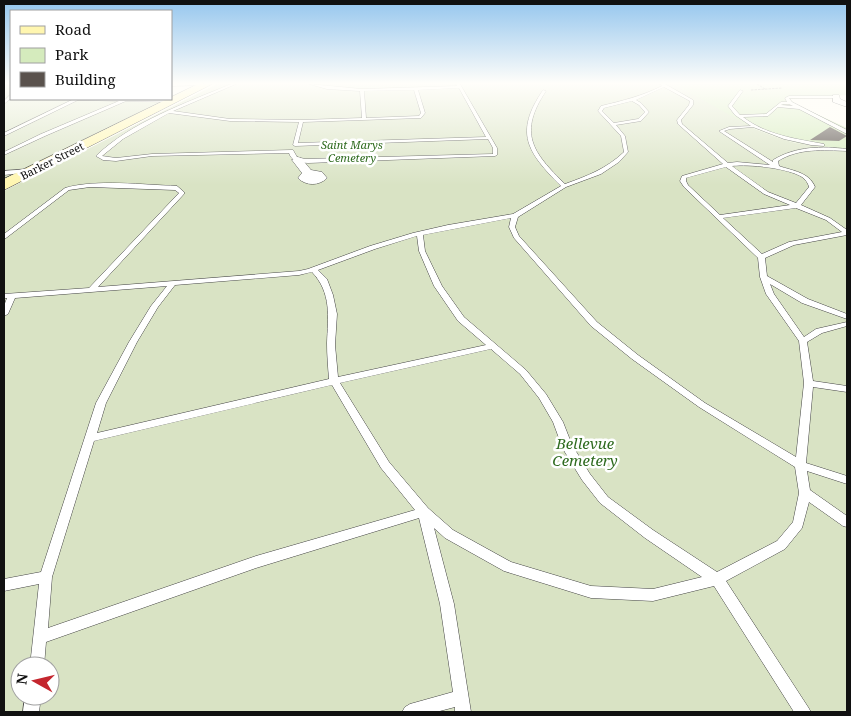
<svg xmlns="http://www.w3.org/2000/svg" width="851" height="716" viewBox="0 0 851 716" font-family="'Noto Serif',serif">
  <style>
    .green { fill: #d5ebbd }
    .cemetery { fill: #d9e3c4; fill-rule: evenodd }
    .building { fill: #5a524d }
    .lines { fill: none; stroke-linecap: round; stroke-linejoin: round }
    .service-casing { stroke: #444; stroke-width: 1 }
    .minor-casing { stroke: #444; stroke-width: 1 }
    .secondary-casing { stroke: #333; stroke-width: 1 }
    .path { stroke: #333; stroke-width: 1; stroke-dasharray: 2.5 1; stroke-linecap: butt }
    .service { fill: #fff; fill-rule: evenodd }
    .minor { fill: #fff; fill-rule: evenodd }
    .secondary { fill: #fff6b0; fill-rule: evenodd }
    .labels { text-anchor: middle; stroke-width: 5; stroke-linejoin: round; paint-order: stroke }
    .far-park-label { font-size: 11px; font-style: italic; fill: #2f6b1f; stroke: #fff }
    .far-street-label { font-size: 11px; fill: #111; stroke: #fff }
    .near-park-label { font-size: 15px; font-style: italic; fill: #2f6b1f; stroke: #fff }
  </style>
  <rect width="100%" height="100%" fill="#fffdf5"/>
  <path class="green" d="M 674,84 L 847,84 L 847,95 L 790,99 L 795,104 L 847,128 L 847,149 C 829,148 811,147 793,142 C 751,131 712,107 674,84 Z"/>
  <g class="cemetery">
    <polygon points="4,84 11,84 11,99 168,99 4,179"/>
    <path d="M 217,84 L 674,84 L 755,129 L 773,136 L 795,143 L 847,149 L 847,712 L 4,712 L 4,191 ZM 20,666 L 50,666 L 50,696 L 20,696 Z"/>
  </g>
  <polygon class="building" points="830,127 847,136 839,141 810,140"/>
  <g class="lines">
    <g class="service-casing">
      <g id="service">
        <polygon points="171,84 207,84 208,85 171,86"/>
        <path d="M 231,84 L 236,84 L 173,111 L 230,119 L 301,120 L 362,118 L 360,91 L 327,89 L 309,84 L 362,89 L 457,86 L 456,84 L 460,84 L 497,148 L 497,155 L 495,156 L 308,163 C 299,162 292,162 289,153 L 152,156 L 116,161 L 103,160 L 96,156 C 131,122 186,103 231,84 ZM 459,88 L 486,137 L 298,143 L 303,122 L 421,118 L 425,113 L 418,90 ZM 414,90 L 421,113 L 419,116 L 366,118 L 364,91 ZM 169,113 L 230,121 L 299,122 L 293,145 L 295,146 L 488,139 L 493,148 L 493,154 L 305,159 L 297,157 L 293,150 L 291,150 L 152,154 L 116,158 L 102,156 L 123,139 Z"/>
        <path d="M 660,84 L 665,84 L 693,100 L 693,105 L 681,120 L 682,124 L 728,163 L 737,162 L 770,165 L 719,131 L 729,127 L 751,126 L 735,115 L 728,106 L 740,90 L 743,91 L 732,106 L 740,115 L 766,114 L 781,102 L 787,102 L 785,98 L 789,96 L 837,96 L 836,98 L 789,98 L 792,102 L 847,130 L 847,133 L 845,133 L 799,109 L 778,107 L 768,116 L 743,117 C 766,135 796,139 824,144 L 824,146 L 811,145 L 784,139 L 753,127 L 730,129 L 724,131 L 773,162 L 773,160 C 796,146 822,146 847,149 L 847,151 C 823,150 799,148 778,161 L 779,166 C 793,171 809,172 815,187 L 801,205 L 830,218 L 847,230 L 847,235 L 794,245 L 765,258 L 767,276 L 808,299 L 847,314 L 847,319 L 802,303 L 770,284 L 774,294 L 804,337 L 816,329 L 847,322 L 847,326 L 822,333 L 807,342 L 813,381 L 847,386 L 847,392 L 813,387 L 806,463 L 847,476 L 847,484 L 807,471 L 810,490 L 847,516 L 847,527 L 843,526 L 809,502 L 802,528 L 785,549 L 726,581 L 808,707 L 811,712 L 794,712 L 714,586 L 653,601 L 591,598 L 504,571 L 445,538 L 434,528 L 454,604 L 471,712 L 455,712 L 455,707 L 436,712 L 402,712 L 405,707 L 410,704 L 453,692 L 440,604 L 419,518 L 256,568 L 46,642 L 44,666 L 30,666 L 39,584 L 4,591 L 4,579 L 41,572 L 96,403 L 129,342 L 151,306 L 167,286 L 15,298 L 8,314 L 4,316 L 4,306 L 7,298 L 4,298 L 4,294 L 89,288 L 179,193 L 175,190 L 90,187 L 69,190 L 6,238 L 4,239 L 4,234 L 65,188 C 96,179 144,185 177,186 L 184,192 L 184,194 L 98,287 L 299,271 L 308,269 L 370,246 L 413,233 L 448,225 L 513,214 L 561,186 C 527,152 514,133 543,90 L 546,91 C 518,133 532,152 565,184 C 587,176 606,169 624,152 L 621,136 L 598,111 L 601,106 C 622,101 642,96 662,86 ZM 664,87 L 690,101 L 689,105 L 677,120 L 678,124 L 723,164 L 682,176 L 680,181 L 684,187 L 758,258 L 760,277 L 766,294 L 799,341 L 804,383 L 796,457 L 705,403 L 638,355 L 597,322 L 519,236 L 515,227 L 518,217 L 566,187 L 601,174 L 619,162 L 628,152 L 625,136 L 616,125 L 641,121 L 649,112 L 641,103 L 636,100 ZM 632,101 L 639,105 L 645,112 L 638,119 L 614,123 L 602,111 L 604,108 ZM 783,104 L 789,104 L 793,106 L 781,105 ZM 732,166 C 749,164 788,168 802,177 C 806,180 808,183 809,187 L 796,203 L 768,192 ZM 726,167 L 764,194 L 790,205 L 720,215 L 688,185 L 686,181 L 686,178 ZM 796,208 L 826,220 L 842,232 L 789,242 L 762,254 L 723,218 ZM 511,218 L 509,227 L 514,238 L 591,326 L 632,359 L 699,407 L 795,467 L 799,493 L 793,522 L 777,541 L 717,572 L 653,530 L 608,497 L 590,474 L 572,445 L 563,422 L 546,394 L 526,370 L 464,317 L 442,286 L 425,251 L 423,235 ZM 417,236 L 419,251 L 434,286 L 458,321 L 486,345 L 338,377 L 335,345 L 337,314 L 333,295 L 327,279 L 318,270 L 375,249 ZM 312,272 C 332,293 328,317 327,343 C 327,355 328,367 329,379 L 97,433 L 106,403 L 137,342 L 158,307 L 175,285 L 299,275 ZM 491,349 L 520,374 L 539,398 L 553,422 L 563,449 L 582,480 L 600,503 L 645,538 L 702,577 L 653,589 L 591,586 L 511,562 L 453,530 L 428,508 L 389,462 L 340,383 ZM 332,385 L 381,468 L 415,510 L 256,556 L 48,628 L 52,577 L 94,441 Z"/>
        <polygon points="10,95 11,95 11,98 4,104 4,101"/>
        <polygon points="74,99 174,100 176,101 174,102 126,101 45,136 4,155 4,152 41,134 119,101 78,100 4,136 4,133"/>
        <polygon points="29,169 32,171 31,172 4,175 4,171"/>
        <polygon points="25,696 41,696 39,712 23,712"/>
      </g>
    </g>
    <g class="minor-casing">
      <g id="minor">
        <polygon points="833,95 839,95 840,99 847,102 847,107 833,102"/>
        <path d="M 297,157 L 301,158 L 311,170 L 322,172 L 327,178 C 319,186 306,186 298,178 L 302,173 L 292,160 Z"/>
      </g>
    </g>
    <g class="secondary-casing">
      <polygon id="secondary" points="198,84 212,84 4,190 4,179"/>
    </g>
    <g class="path">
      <polyline points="757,84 765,89"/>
      <polyline points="751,90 782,88"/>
    </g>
    <use href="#service" class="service"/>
    <use href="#minor" class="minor"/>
    <use href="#secondary" class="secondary"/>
  </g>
  <linearGradient id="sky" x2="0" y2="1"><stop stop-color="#95c6ee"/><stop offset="0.45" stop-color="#fffefa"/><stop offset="1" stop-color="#fffefa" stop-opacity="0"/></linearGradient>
  <rect width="851" height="185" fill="url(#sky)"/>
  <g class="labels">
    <g class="far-park-label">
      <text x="352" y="149">Saint Marys<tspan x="352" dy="13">Cemetery</tspan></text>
    </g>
    <g class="far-street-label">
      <text transform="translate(52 161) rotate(-27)" y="4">Barker Street</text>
    </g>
    <g class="near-park-label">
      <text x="585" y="449">Bellevue<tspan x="585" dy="17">Cemetery</tspan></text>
    </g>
  </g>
  <rect width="851" height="716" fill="none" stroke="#111111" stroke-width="10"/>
  <rect x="10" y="10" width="162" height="90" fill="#ffffff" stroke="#a0a0a0"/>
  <rect x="20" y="26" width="25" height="8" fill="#fff6b0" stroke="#a0a0a0"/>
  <text x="55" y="35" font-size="15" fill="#111111">Road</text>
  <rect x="20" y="48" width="25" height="15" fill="#d5ebbd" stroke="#a0a0a0"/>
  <text x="55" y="60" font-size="15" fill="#111111">Park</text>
  <rect x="20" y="72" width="25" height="15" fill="#5a524d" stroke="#a0a0a0"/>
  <text x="55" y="85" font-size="15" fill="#111111">Building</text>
  <g transform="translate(35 681) rotate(278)"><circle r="24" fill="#ffffff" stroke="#a0a0a0"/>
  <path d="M0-4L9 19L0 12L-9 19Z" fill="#c4262e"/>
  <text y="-8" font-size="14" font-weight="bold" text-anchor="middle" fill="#111111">N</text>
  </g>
</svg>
